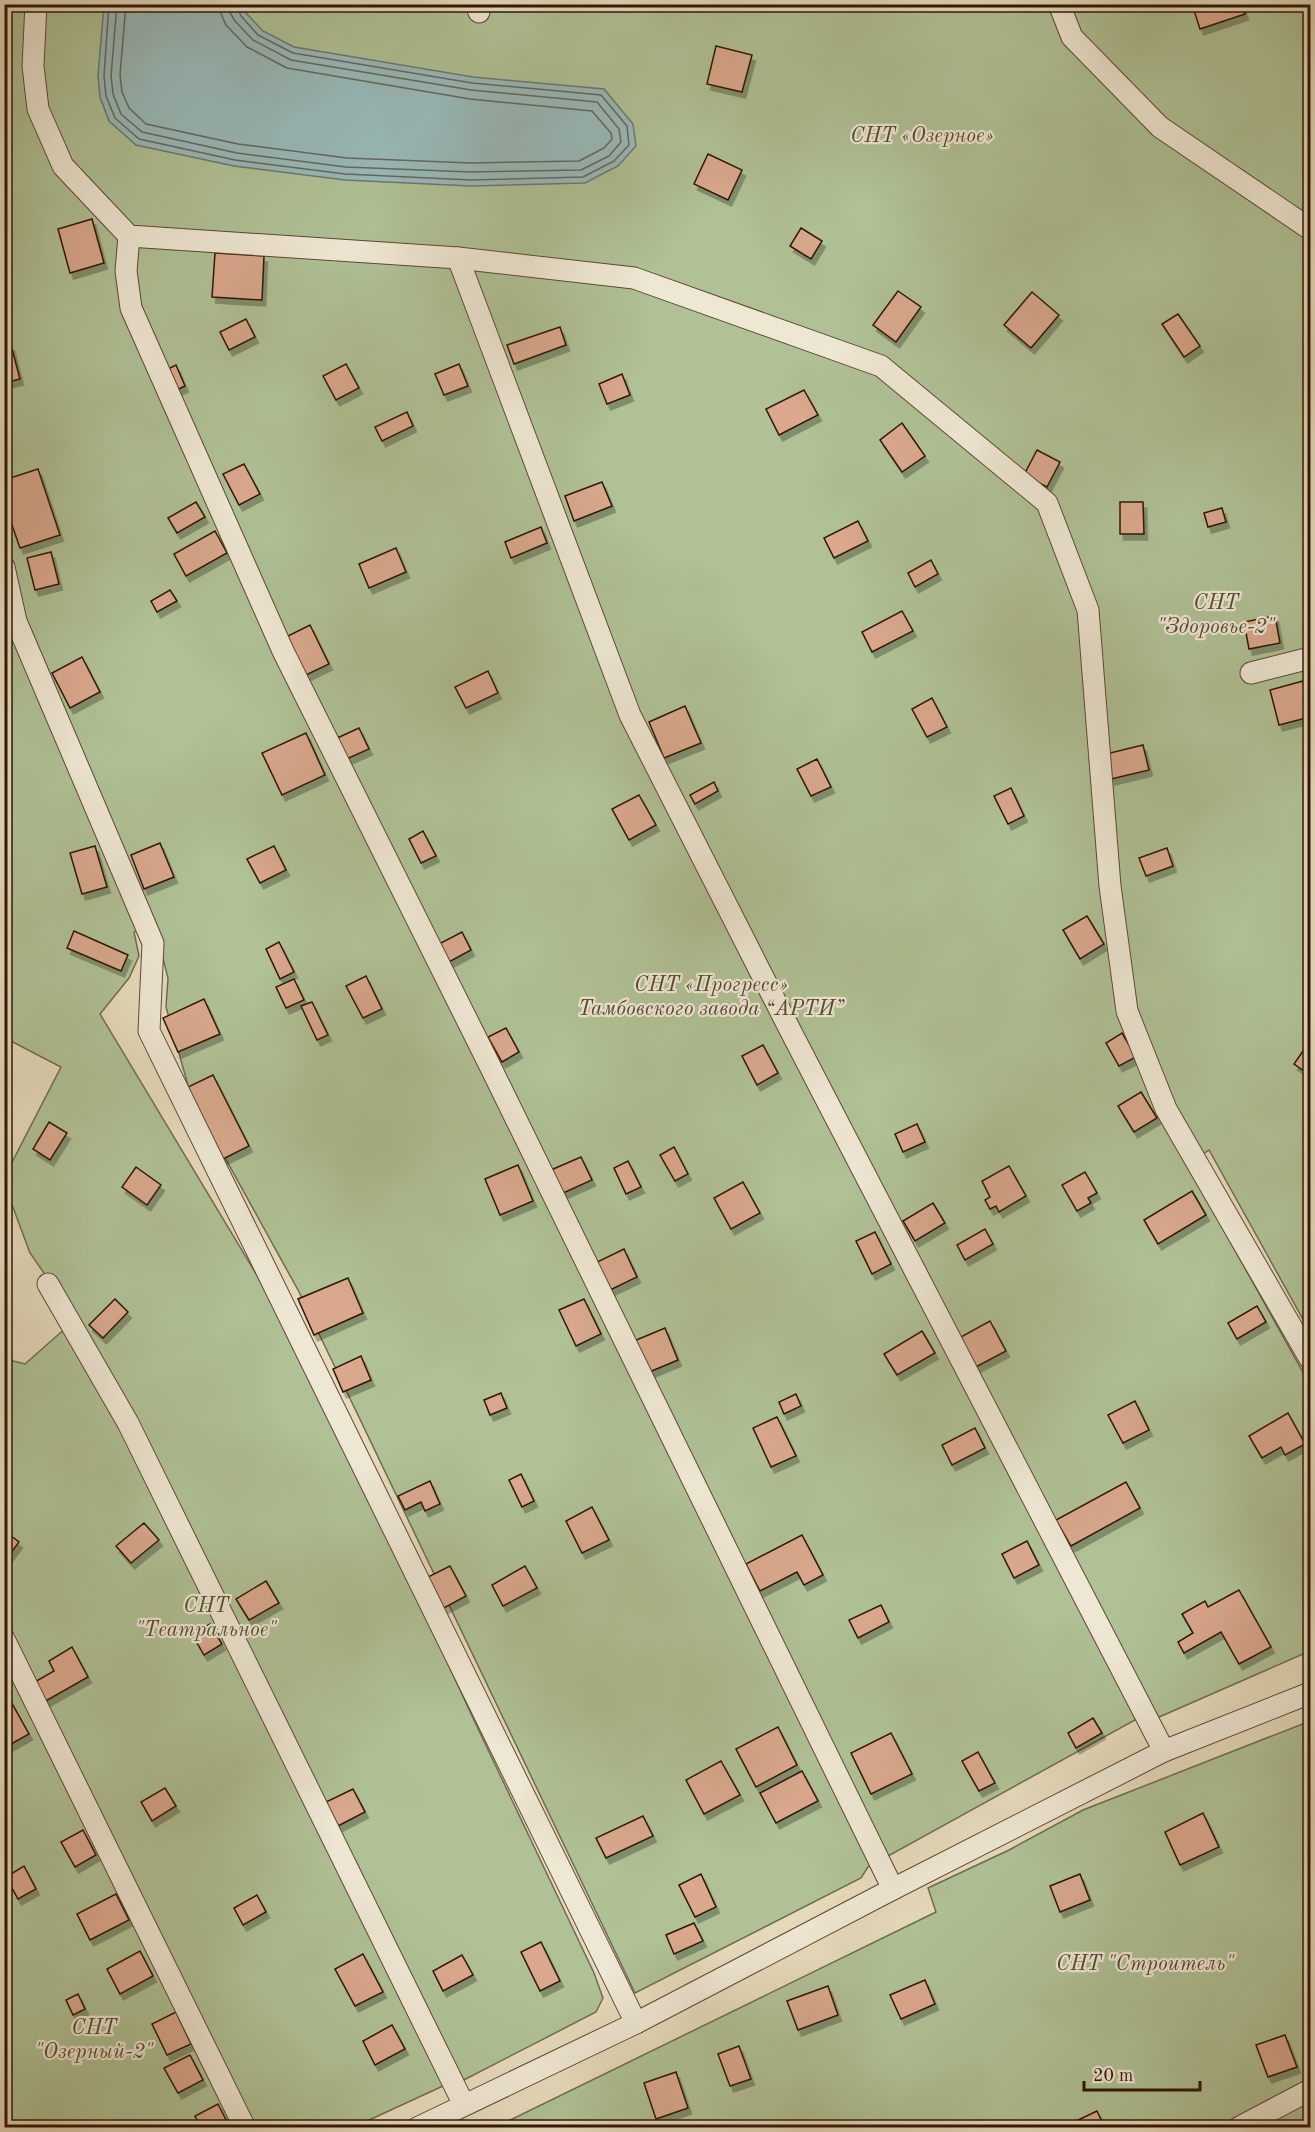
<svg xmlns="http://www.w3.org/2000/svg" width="1315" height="2132" viewBox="0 0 1315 2132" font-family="'Old Standard TT',serif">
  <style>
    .green { fill: #afc195; stroke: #6f6c4e; stroke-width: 1.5 }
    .water { fill: #98b9b8; stroke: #6e7871; stroke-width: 1.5 }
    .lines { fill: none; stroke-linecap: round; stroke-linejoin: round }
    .shore { stroke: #64685f; stroke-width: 1.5 }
    .building { fill: #d9a88d; stroke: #2f1706; stroke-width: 1.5; filter: url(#shadow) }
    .lane-casing { stroke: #5c4833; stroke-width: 23 }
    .lane { stroke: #eee7d3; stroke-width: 21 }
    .labels { text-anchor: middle; stroke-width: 4.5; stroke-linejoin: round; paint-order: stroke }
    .park-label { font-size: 21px; font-style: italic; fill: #554a31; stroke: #eee7d3 }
  </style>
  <defs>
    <filter id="shadow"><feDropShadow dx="3.5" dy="6" stdDeviation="0" flood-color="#0004"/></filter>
  </defs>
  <rect width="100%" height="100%" fill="#e5dabb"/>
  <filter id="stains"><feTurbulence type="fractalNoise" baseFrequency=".00333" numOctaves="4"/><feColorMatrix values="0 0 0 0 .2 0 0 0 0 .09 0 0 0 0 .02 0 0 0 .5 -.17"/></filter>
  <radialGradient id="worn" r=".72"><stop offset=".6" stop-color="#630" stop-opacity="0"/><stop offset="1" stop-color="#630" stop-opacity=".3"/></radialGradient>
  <g class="green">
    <polygon points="5,5 1310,5 1310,1332 1209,1150 1187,1164 1310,1385 1310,1651 1157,1718 1153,1710 868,1867 861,1878 635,1993 298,1290 191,1096 166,1007 168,978 155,927 134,932 139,956 129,978 100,1014 306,1357 473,1718 594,1973 603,1998 596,2012 458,2083 456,2080 354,2127 5,2127 5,1359 25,1364 76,1319 30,1253 5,1186 5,1176 61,1067 5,1038"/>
    <polygon points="1310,1721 1310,2127 494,2128 936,1912 928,1888 1009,1850 1083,1810"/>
  </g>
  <polygon class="water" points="104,5 241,5 246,13 263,31 294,47 473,77 604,89 633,124 636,146 618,166 585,183 471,186 345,180 234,166 136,145 109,121 100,97 98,76"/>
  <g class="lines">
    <g class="shore">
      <polyline points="109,4 104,76 106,96 115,118 139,139 235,160 345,174 471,180 583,177 614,161 629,145 627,126 601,95 472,83 293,53 258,35 241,16 236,4"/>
      <polyline points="117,4 111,76 113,94 121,114 142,132 237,153 346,167 471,172 581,170 609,156 621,142 619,129 597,102 471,90 291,60 253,40 235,21 229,11 229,4"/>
      <polyline points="126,4 120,75 122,92 129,108 146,124 238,144 347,158 471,163 579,161 604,148 612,139 611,133 592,111 470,99 287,68 247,47 226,25 221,14 220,4"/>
    </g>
  </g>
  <g class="building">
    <polygon points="1192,4 1242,4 1245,14 1200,29"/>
    <polygon points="716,46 752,55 742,92 707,84"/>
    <polygon points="708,154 742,170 728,200 694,184"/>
    <polygon points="92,219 104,263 70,273 58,229"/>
    <polygon points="801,228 822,241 811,259 790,246"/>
    <polygon points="215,253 264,256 262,300 212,297"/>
    <polygon points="898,291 921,307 896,342 873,325"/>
    <polygon points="1032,292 1059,315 1031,348 1004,325"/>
    <polygon points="1178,314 1200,346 1184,357 1162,324"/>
    <polygon points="246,319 255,337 229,350 220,332"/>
    <polygon points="560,327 566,345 514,364 507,345"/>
    <polygon points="11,345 20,379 4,383 4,347"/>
    <polygon points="346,364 359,388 336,400 323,376"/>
    <polygon points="459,364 468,386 444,395 435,374"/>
    <polygon points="176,365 185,386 172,392 164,371"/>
    <polygon points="622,374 630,395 607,404 599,384"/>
    <polygon points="804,390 818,415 779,435 766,409"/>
    <polygon points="407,412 413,426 382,441 375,427"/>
    <polygon points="902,423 925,456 902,472 880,440"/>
    <polygon points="1037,450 1060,462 1047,487 1024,475"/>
    <polygon points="244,464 260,494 239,505 223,474"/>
    <polygon points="38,469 60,535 20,548 4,502 4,480"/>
    <polygon points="602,482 612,506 574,521 565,496"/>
    <polygon points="196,502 205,517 177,533 168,518"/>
    <polygon points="1120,502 1143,502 1144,534 1120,534"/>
    <polygon points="1222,508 1226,522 1208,527 1204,513"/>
    <polygon points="858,521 868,541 834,558 824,538"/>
    <polygon points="541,527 547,543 511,558 505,542"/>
    <polygon points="215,531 227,553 186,576 174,554"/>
    <polygon points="396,548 406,572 369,588 359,564"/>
    <polygon points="51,552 59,584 35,590 27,558"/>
    <polygon points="931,560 938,574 915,587 908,573"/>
    <polygon points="170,590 177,601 157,612 151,601"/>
    <polygon points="902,611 913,631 872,652 862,632"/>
    <polygon points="1275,616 1280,643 1249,649 1244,622"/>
    <polygon points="310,625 329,664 306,675 286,637"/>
    <polygon points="82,657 100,692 70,708 52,673"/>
    <polygon points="488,671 498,693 466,708 455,687"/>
    <polygon points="1303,681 1310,709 1310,717 1279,725 1270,690"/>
    <polygon points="932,698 947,727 927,737 912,709"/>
    <polygon points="685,706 701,743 664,758 649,722"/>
    <polygon points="359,728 369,749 342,761 333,740"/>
    <polygon points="306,733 325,775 282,795 262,753"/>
    <polygon points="1143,745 1149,770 1111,779 1106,754"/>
    <polygon points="817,759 831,787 811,796 797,769"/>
    <polygon points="714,782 718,791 695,804 690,795"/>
    <polygon points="1011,788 1024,816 1008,824 994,796"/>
    <polygon points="639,795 656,825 629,840 612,809"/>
    <polygon points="423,831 436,856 421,863 409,839"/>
    <polygon points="160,843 174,877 144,889 131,855"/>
    <polygon points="95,846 107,887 82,894 70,853"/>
    <polygon points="274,846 286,870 260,883 247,859"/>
    <polygon points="1167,848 1173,866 1146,876 1139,858"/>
    <polygon points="1087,916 1104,944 1080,959 1063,930"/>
    <polygon points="74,931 128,955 121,971 67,948"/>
    <polygon points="462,932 471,950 447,963 437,945"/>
    <polygon points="279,942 294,972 280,979 266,949"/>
    <polygon points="366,976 382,1009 363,1018 346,986"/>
    <polygon points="294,979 304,1000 286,1008 276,987"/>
    <polygon points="204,999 220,1034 178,1052 163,1018"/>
    <polygon points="312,1002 328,1035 317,1040 301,1006"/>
    <polygon points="506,1028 519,1052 502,1062 488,1037"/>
    <polygon points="1122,1033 1136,1057 1119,1066 1106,1043"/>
    <polygon points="1310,1041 1310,1075 1294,1064"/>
    <polygon points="763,1045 778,1073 757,1085 742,1056"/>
    <polygon points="213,1075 249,1146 221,1160 186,1088"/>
    <polygon points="1141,1092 1157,1118 1134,1132 1118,1106"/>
    <polygon points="49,1122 67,1133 50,1160 33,1149"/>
    <polygon points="917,1124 925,1142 903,1152 895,1134"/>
    <polygon points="674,1147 688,1174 675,1181 660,1155"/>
    <polygon points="581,1157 592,1180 561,1194 551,1170"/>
    <polygon points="628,1161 641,1187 626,1194 614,1168"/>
    <polygon points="518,1165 533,1201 500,1215 485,1179"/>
    <polygon points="1009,1166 1026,1196 999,1212 996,1206 990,1209 985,1200 990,1197 982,1181"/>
    <polygon points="136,1167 161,1185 147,1205 122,1187"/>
    <polygon points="1085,1172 1097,1193 1088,1198 1091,1203 1077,1211 1062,1185"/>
    <polygon points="743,1182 760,1213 731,1229 714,1198"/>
    <polygon points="1192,1191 1206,1215 1158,1244 1144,1220"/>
    <polygon points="933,1203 945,1223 915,1241 903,1221"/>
    <polygon points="985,1229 993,1244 965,1260 957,1245"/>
    <polygon points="875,1232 891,1264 872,1274 856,1241"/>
    <polygon points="624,1249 637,1277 608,1291 595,1263"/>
    <polygon points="348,1278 363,1313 314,1335 298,1299"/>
    <polygon points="115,1299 128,1312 103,1338 89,1325"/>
    <polygon points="584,1299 601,1334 576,1346 559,1310"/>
    <polygon points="1257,1306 1266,1322 1237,1339 1228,1323"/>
    <polygon points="990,1321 1006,1351 974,1368 959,1338"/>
    <polygon points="665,1328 678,1360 647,1373 634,1341"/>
    <polygon points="922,1331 935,1353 897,1375 884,1354"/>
    <polygon points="361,1356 371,1380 343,1392 333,1369"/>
    <polygon points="501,1393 507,1408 490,1415 484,1400"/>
    <polygon points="796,1394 801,1406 784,1414 779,1402"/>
    <polygon points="1135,1401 1149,1430 1123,1443 1108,1415"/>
    <polygon points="1288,1413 1305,1444 1285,1455 1281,1447 1262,1458 1249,1436"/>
    <polygon points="777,1417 796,1456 771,1467 753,1428"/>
    <polygon points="975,1428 985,1448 952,1465 942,1445"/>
    <polygon points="521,1474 534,1501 522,1507 509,1480"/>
    <polygon points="430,1481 440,1504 425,1511 421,1502 405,1510 398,1496"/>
    <polygon points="1126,1482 1140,1508 1071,1546 1056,1520"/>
    <polygon points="592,1507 609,1540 582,1553 566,1521"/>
    <polygon points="144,1523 159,1540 131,1563 116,1546"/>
    <polygon points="802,1535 823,1575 804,1585 797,1572 760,1591 746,1564"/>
    <polygon points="11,1536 19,1542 5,1561 4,1544"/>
    <polygon points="1027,1541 1039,1565 1014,1578 1002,1554"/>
    <polygon points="450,1566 466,1596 444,1608 428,1577"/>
    <polygon points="525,1566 537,1588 503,1606 492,1585"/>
    <polygon points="266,1581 279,1603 249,1620 236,1599"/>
    <polygon points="1239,1590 1271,1647 1239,1664 1221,1632 1184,1653 1178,1642 1193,1633 1182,1614 1205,1601 1208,1607"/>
    <polygon points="881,1605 889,1622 858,1638 849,1620"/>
    <polygon points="210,1624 222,1644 204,1655 192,1634"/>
    <polygon points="72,1647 88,1677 44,1702 33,1683 54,1671 49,1661"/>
    <polygon points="5,1691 29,1734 4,1748 4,1691"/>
    <polygon points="1093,1718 1102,1733 1076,1748 1068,1733"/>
    <polygon points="778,1727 797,1765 756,1787 736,1749"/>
    <polygon points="891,1733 912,1774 871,1794 851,1753"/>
    <polygon points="978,1752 995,1783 979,1791 962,1761"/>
    <polygon points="721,1761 740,1795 704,1814 686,1780"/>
    <polygon points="802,1771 818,1801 776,1823 760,1793"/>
    <polygon points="165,1788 176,1806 152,1821 141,1802"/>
    <polygon points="353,1789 365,1812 338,1826 326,1802"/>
    <polygon points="1203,1813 1219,1847 1180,1865 1165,1832"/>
    <polygon points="643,1816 653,1836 606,1858 596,1838"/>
    <polygon points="83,1830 96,1855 75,1867 61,1842"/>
    <polygon points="24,1866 36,1889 18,1899 6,1877"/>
    <polygon points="701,1874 716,1907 695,1917 679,1885"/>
    <polygon points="1080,1874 1090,1900 1060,1912 1050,1886"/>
    <polygon points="116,1894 129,1920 90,1940 77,1914"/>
    <polygon points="257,1895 266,1912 243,1925 234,1908"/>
    <polygon points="694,1923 703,1941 674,1954 666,1935"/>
    <polygon points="541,1942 560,1981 540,1991 521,1952"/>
    <polygon points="140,1951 153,1976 120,1994 107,1969"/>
    <polygon points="363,1954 383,1992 355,2006 335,1969"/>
    <polygon points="462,1955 473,1975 443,1991 433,1971"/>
    <polygon points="925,1980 935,2004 901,2019 890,1995"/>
    <polygon points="828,1986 838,2015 798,2030 787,2001"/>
    <polygon points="78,1994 85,2009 73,2015 66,2000"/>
    <polygon points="176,2012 191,2044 167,2055 152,2024"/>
    <polygon points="392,2025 405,2049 375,2065 363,2041"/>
    <polygon points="1285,2035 1297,2067 1268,2077 1256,2045"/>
    <polygon points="739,2046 751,2079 730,2086 718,2054"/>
    <polygon points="190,2055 203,2080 178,2093 164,2068"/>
    <polygon points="676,2072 688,2108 656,2119 644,2083"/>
    <polygon points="218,2104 230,2128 201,2128 195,2116"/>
    <polygon points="1097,2111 1105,2128 1076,2128 1074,2122"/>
  </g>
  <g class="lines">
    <g class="lane-casing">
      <g id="lane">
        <polyline points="36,4 33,66 38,109 63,166 129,236 458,258 634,278 881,366 1047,503 1088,610 1110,886 1127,1011 1166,1109 1310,1359"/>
        <polyline points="476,4 479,12"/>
        <polyline points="1059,4 1072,37 1160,127 1310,229"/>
        <polyline points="129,236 126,271 131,308 283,651 491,1068 893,1889"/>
        <polyline points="458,258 630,715 788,1026 1164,1751"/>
        <polyline points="4,567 16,621 153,943 149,1031 636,2023"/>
        <polyline points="1251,673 1310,658"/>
        <polyline points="48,1284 128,1423 464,2105"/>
        <polyline points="4,1639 245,2128"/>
        <polyline points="417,2128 636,2023 893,1889 1164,1751 1310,1693"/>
        <polyline points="1238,2128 1310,2090"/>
      </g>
    </g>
    <use href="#lane" class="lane"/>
  </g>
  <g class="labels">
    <g class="park-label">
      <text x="922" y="142">СНТ «Озерное»</text>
      <text x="1216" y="609">СНТ<tspan x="1216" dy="24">"Здоровье-2"</tspan></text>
      <text x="711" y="991">СНТ «Прогресс»<tspan x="711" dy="24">Тамбовского завода “АРТИ”</tspan></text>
      <text x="206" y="1612">СНТ<tspan x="206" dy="24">"Театральное"</tspan></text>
      <text x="1145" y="1970">СНТ "Строитель"</text>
      <text x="94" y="2034">СНТ<tspan x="94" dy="24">"Озерный-2"</tspan></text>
    </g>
  </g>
  <rect width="1315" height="2132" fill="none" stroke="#e5dabb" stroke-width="24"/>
  <rect x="6" y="6" width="1303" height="2120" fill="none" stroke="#2f1706" stroke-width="3"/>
  <rect x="12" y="12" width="1291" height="2108" fill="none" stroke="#2f1706" stroke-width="1.5"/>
  <path d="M1084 2081v9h116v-9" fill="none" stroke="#2f1706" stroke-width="3"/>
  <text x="1093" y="2081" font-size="18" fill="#2f1706" stroke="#eee7d3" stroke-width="4.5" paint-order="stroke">20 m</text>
  <rect width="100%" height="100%" filter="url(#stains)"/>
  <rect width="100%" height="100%" fill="url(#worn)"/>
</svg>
